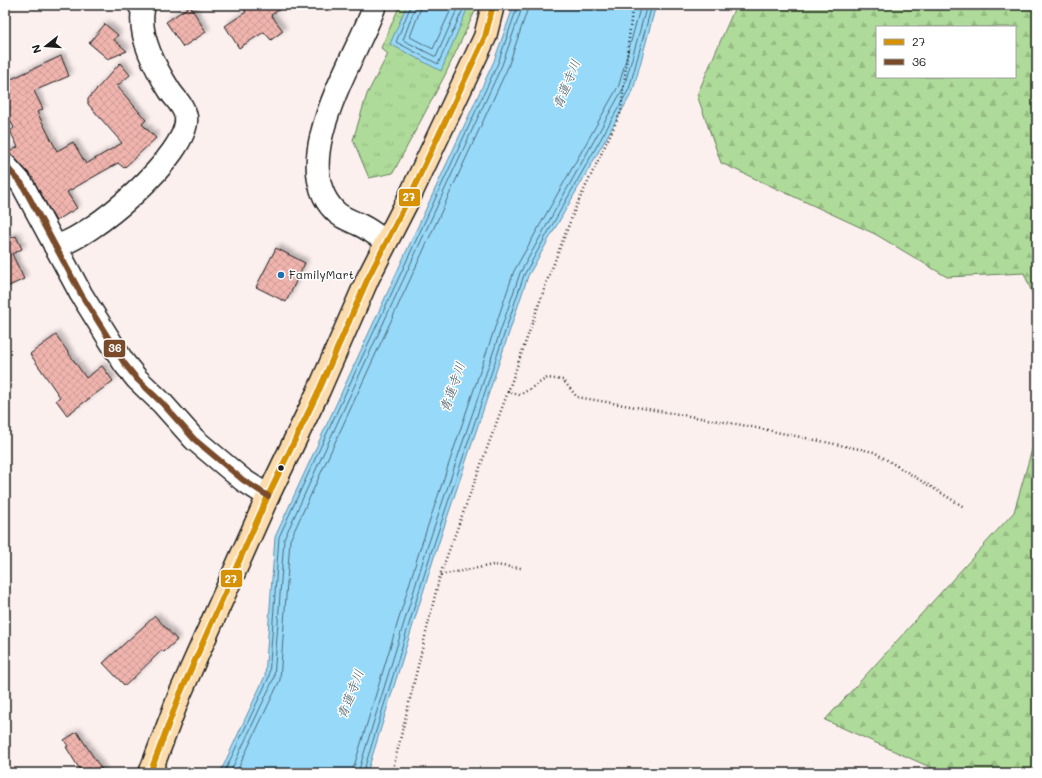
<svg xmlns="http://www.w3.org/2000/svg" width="1042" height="778" viewBox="0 0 1042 778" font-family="Mali,'Klee One',sans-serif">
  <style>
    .grass { fill: url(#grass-tufts); stroke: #657c5a }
    .forest { fill: url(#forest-firs); stroke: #657c5a; fill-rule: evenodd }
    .water { fill: #97d9f9; stroke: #668da1 }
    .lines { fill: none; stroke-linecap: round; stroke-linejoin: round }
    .shore { stroke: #4d6874; stroke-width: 1 }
    .building { fill: url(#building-cross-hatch); stroke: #1c1c1c; filter: url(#shadow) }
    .minor-casing { stroke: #1c1c1c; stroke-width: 25 }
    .major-casing { stroke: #1c1c1c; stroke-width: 25 }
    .path { stroke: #1c1c1c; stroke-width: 2.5; stroke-dasharray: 1 3; stroke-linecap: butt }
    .minor { stroke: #fff; stroke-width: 22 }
    .major { stroke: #fcdcac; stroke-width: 22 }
    .bus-1-casing { stroke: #fff; stroke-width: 9 }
    .bus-2-casing { stroke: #fff; stroke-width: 9 }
    .bus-1 { stroke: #d69104; stroke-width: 6 }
    .bus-2 { stroke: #7a4b2a; stroke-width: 6 }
    .poi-dot { fill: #1f6fb2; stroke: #fff; stroke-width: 1.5 }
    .bus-dot { fill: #1c1c1c; stroke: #fff; stroke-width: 1.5 }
    .labels { text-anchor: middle; stroke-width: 3; stroke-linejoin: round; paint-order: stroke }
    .poi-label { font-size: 12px; fill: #1c1c1c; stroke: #fff; text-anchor: start }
    .water-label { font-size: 13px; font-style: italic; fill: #475e69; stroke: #fff }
    .line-badge { stroke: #fff; stroke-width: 1.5 }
    .badge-label { font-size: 11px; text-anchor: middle; font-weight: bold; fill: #fff }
  </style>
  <defs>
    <pattern id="grass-tufts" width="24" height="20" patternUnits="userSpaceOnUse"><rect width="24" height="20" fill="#aedb99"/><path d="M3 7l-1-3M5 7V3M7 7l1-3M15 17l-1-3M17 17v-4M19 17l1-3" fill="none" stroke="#95bb83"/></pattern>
    <pattern id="forest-firs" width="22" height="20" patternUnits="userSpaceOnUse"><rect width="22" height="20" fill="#aedb99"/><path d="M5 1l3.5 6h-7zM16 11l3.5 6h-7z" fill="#95bb83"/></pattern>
    <pattern id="building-cross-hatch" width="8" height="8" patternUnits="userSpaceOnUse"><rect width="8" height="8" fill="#f0b4ae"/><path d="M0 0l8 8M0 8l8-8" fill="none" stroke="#cd9a95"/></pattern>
    <filter id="shadow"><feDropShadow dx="3.5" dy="-3.5" stdDeviation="2" flood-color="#0004"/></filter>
  </defs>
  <rect width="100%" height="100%" fill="#fcf0ef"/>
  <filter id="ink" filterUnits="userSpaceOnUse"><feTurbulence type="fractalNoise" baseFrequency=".025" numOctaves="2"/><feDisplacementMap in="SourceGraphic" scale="8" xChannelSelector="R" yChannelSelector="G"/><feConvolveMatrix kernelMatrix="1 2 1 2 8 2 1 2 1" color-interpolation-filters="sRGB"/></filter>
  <g filter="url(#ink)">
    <polygon class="grass" points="400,5 478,5 445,75 393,173 369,178 353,140 367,94 388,54 381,48"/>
    <g class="forest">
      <path d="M 736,5 L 1037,5 L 1037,305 L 1024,273 L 947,277 L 875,234 L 721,163 L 697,95 ZM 877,27 L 1015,27 L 1015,77 L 877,77 Z"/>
      <polygon points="1037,432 1037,773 943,773 825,720 1014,512"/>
    </g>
    <g class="water">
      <polygon points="407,5 469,5 441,71 390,44"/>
      <polygon points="514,5 656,5 633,91 528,276 435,554 367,773 220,773 265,676 275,537 494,61"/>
    </g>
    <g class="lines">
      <g class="shore">
        <polyline points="411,5 396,42 438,64 465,5"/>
        <polyline points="416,5 403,40 436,57 459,5"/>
        <polyline points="422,5 410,37 433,49 453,5"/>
        <polyline points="224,773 269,677 279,537 498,63 518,5"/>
        <polyline points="230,773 274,678 284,539 502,65 523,5"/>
        <polyline points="236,773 280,680 290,540 508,67 529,5"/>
        <polyline points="352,773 420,549 514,271 619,85 641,5"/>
        <polyline points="358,773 426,551 520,273 624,87 647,5"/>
        <polyline points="363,773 431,553 524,275 629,89 652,5"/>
      </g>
    </g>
    <g class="building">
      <polygon points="242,5 286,5 271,15 283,31 271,40 264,32 239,48 225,26 246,12"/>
      <polygon points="190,6 206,32 183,47 166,22"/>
      <polygon points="105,24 118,35 114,40 127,51 108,59 89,43"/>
      <polygon points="61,56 69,76 34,91 43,109 37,112 57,151 73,142 86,164 122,143 88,104 88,99 120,63 130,75 117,86 146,120 142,124 156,138 124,168 118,163 67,192 77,208 56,221 31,176 14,157 7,153 18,147 10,131 14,128 5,111 5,82"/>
      <polygon points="16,236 22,249 12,254 24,279 5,288 5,240"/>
      <polygon points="276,248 305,263 286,302 256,287"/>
      <polygon points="56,335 86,378 102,366 113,381 67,415 56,400 60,397 30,354"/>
      <polygon points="155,616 177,640 164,652 162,650 125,686 103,663"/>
      <polygon points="77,732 104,773 82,773 66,747 68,746 64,740"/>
    </g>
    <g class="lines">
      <g class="minor-casing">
        <g id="minor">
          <path d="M 375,5 C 357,57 286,160 334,210 C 341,218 350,220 360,225 C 369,229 377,236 386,241"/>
          <polyline points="5,165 22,184 81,294 124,363 137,379 162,403 194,439 243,480 268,496"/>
          <path d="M 55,246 C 89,240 191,153 186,117 C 184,106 176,100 170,91 C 156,69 138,37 143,10 L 139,5"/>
        </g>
      </g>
      <g class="major-casing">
        <polyline id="major" points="150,773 180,694 268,496 319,390 368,278 409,198 485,37 493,5"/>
      </g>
      <g class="path">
        <polyline points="632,10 621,112 575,209 547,281 508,392 520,395 547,378 563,380 577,397 742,425 874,452 964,507"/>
        <polyline points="508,392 440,575 493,565 521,568"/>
        <polyline points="392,773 440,575"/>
      </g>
      <use href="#minor" class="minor"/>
      <use href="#major" class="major"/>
      <g class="bus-1-casing">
        <polyline id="bus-1" points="150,773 180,694 268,496 319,390 368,278 409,198 485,37 493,5"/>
      </g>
      <g class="bus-2-casing">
        <polyline id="bus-2" points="5,165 22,184 81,294 124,363 137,379 162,403 194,439 243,480 268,496"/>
      </g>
      <use href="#bus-1" class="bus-1"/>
      <use href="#bus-2" class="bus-2"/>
    </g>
  </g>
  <circle class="poi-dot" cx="281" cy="275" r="4"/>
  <circle class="bus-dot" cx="281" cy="468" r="3.5"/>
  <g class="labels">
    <g class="poi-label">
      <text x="289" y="279">FamilyMart</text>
    </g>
    <g class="water-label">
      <text transform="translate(566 84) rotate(-68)" y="5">青蓮寺川</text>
      <text transform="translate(452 387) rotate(-71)" y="5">青蓮寺川</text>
      <text transform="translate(350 694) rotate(-69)" y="5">青蓮寺川</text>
    </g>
  </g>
  <g class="line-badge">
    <rect x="398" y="188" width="23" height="19" rx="4" fill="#d69104"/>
    <rect x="103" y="339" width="23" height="19" rx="4" fill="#7a4b2a"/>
    <rect x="220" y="569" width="23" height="19" rx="4" fill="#d69104"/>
  </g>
  <g class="badge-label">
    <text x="409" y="201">27</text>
    <text x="115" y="352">36</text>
    <text x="231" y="583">27</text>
  </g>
  <rect width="1042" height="778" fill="none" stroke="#fff" stroke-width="20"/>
  <rect x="10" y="10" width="1022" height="758" fill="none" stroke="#1c1c1c" stroke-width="1.5" filter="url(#ink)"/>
  <rect x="876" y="26" width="140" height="52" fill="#ffffff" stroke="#a4a4a4"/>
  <rect x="884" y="39" width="20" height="6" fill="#d69104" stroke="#a4a4a4"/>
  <text x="912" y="46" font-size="12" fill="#1c1c1c">27</text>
  <rect x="884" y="59" width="20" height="6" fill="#7a4b2a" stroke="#a4a4a4"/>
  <text x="912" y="66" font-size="12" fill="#1c1c1c">36</text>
  <g transform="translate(46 46) rotate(253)" stroke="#ffffff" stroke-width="3" paint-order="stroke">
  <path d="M0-3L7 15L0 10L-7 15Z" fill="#1c1c1c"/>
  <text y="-6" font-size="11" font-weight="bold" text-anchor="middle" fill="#1c1c1c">N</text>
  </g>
</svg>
